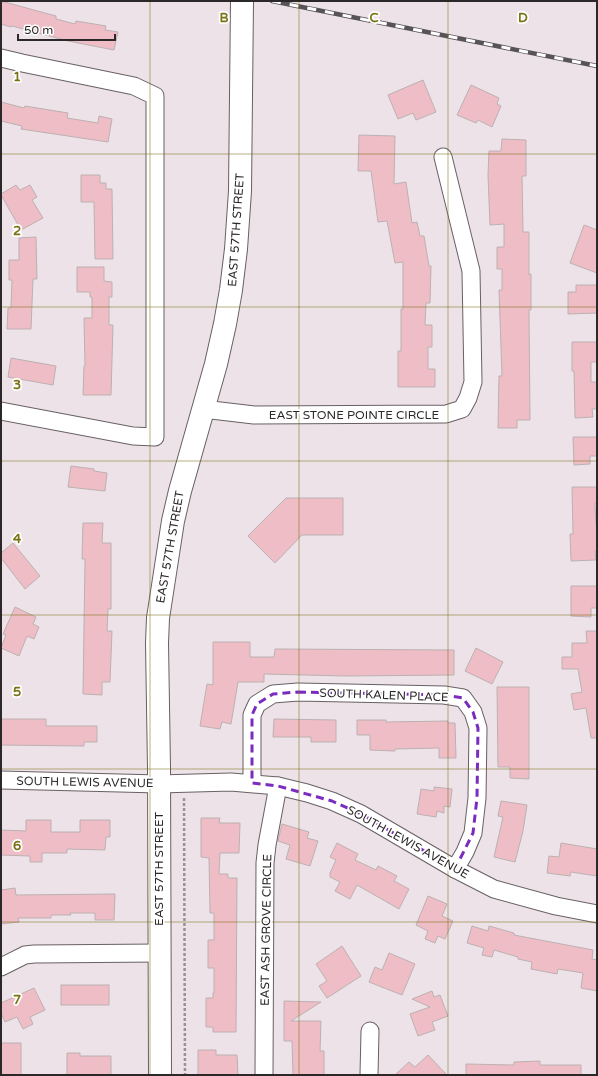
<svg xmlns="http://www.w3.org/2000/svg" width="598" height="1076" viewBox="0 0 598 1076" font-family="'Varela Round',sans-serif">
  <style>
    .building { fill: #efbdc5; stroke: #bcb1b2 }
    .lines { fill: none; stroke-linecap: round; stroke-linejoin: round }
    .minor-casing { stroke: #686064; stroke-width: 19 }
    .major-casing { stroke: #686064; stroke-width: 24 }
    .path { stroke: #999196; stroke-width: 2.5; stroke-dasharray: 3 2; stroke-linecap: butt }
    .minor { stroke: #fff; stroke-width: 17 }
    .major { stroke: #fff; stroke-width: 22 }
    .rail-casing { stroke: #585356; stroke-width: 4.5 }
    .rail { stroke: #fff; stroke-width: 3; stroke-dasharray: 9; stroke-linecap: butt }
    .marked { fill: none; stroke: #7b2cbf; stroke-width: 3; stroke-dasharray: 8 5; stroke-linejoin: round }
    .grid { fill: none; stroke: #7b7315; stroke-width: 1; stroke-opacity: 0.55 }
    .labels { text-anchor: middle; stroke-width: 3.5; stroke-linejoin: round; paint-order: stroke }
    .street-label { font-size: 12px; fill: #2c282a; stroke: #fff }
    .grid-label { font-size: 13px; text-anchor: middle; font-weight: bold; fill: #7b7315; stroke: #fff; stroke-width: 3.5; stroke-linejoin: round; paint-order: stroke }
  </style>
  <rect width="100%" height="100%" fill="#ece2e8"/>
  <g class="building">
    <polygon points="1,1 56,16 56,19 75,24 76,21 106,26 105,30 118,32 114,50 68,41 12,26 11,27 1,24"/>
    <polygon points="423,80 436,112 416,120 413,113 398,119 388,95"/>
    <polygon points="471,85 499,98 497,104 501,106 492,127 478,120 476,123 457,115"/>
    <polygon points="1,102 24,108 25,106 68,113 67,118 98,123 99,116 112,119 108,142 21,129 22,126 1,121"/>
    <polygon points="359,135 395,136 394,184 406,182 412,223 417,222 420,236 424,236 429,266 431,266 430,303 426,303 425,325 432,325 432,347 428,347 428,369 435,369 435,387 398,387 398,351 401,351 401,309 403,309 403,262 395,263 387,221 378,222 371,171 358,171"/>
    <polygon points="502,139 526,140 526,176 522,176 523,232 529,232 529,275 531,274 531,310 529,310 530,420 517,420 517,428 498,428 499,376 502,376 499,290 502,290 502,269 497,269 497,247 504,247 504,224 490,225 488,175 489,151 501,151"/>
    <polygon points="81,175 100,175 100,183 106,183 106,189 112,189 113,259 95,259 94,202 81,202"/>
    <polygon points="16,185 20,190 30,185 37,197 32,200 43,218 21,230 1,195 1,194"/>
    <polygon points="584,225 597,230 597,273 570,263"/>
    <polygon points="36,237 37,279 33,279 31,329 7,329 8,308 11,308 12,280 9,280 9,260 19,260 19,238"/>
    <polygon points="77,267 104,267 104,281 112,282 112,297 109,297 109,325 113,325 111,395 83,395 84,366 85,366 84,318 92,318 92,297 90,297 90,292 77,292"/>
    <polygon points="576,285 597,285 597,313 568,314 568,292 576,292"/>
    <polygon points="572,342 597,342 597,362 591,362 591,382 597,382 597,409 592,409 593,417 575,418 574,371 572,371"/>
    <polygon points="11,358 56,366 53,385 8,377"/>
    <polygon points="573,437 597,437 597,456 590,456 590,464 574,465"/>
    <polygon points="71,466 94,469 94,471 107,473 105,491 68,487"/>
    <polygon points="572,487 597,487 597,503 595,503 596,526 597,526 597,551 595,551 596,560 571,561 570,534 573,534"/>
    <polygon points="286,498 343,498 343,535 302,535 275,563 248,536"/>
    <polygon points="83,523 103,523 102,543 111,543 111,609 108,609 107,631 112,631 110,682 102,682 102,695 83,694 85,559 82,559"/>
    <polygon points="13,543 40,576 25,589 1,558 1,553"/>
    <polygon points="571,586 597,586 597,608 591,608 591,617 571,616"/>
    <polygon points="15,607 36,617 33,624 39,627 34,639 27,636 19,656 1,648 6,635 3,634"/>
    <polygon points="586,631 597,631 597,738 591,738 586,708 574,710 571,694 582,692 578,669 562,669 562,657 572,657 572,643 587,643"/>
    <polygon points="213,642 250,642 250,657 274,657 275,649 454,650 454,675 345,676 264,674 264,682 238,682 231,724 222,722 220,729 200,726 207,684 213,685"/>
    <polygon points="476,648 503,662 492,684 465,671"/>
    <polygon points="497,687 529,687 529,779 510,778 510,767 498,767"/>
    <polygon points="1,719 46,719 46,726 97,726 97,742 84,742 84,746 1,745"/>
    <polygon points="274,719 336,720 336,742 311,742 311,737 273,737"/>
    <polygon points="357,720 386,720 386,722 448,721 448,723 455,723 456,758 439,758 439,748 395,749 395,751 370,750 370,735 357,735"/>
    <polygon points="434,787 452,789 450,807 444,806 444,813 437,811 436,817 417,814 421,789 434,791"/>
    <polygon points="501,801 527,805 523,831 515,862 494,857 503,817 498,816"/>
    <polygon points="201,818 220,818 219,823 240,823 239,853 220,853 219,874 228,874 228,878 237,878 236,1032 213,1032 213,1027 206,1027 206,998 213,998 213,993 214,993 214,968 208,968 208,940 214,940 214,913 210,913 209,858 201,857"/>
    <polygon points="26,820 51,820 51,832 80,832 80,820 110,820 110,837 106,837 105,850 67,849 67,853 42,853 42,862 30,862 30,856 1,855 1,830 26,831"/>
    <polygon points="282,824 309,832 307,838 318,841 310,866 286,859 290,845 278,841"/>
    <polygon points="337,843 358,854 355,860 376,870 378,866 397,876 394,881 409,889 399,909 357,885 350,899 335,891 340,882 330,877 330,873 336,860 330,857"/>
    <polygon points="561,843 597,849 597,876 571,872 570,876 547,873 549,856 559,857"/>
    <polygon points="15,888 16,895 115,894 114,920 95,920 95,913 70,913 71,915 51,915 51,918 18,918 19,922 1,924 1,890"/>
    <polygon points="428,896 447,904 442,916 453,921 445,939 438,936 435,943 425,939 428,931 416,925"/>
    <polygon points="472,926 488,931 489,926 514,933 514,935 593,950 592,959 597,960 597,991 581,988 583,973 558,969 557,974 531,969 532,962 518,959 518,957 494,950 492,957 482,955 484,948 467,943"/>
    <polygon points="342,946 361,976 327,998 319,986 327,981 316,964"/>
    <polygon points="389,953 415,964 402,995 369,982 375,967 382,970"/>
    <rect x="61" y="985" width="48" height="20"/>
    <polygon points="34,988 45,1010 30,1017 33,1024 23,1029 17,1017 5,1022 1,1013 1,1003"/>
    <polygon points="432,991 434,997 440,995 448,1016 432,1022 435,1030 418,1036 410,1014 430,1007 412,999"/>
    <polygon points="284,1001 321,1002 291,1021 321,1021 320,1051 324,1051 324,1075 293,1075 292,1041 284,1041"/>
    <rect x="1" y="1043" width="20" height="32"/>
    <polygon points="198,1050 216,1050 216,1055 237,1055 238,1075 198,1075"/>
    <polygon points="67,1053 80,1053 80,1056 111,1056 111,1075 67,1075"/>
    <polygon points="428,1055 447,1075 395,1075 409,1062 415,1067"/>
    <polygon points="540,1061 540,1065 581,1065 581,1075 466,1075 466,1064 514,1065 514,1062"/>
  </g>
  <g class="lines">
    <g class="minor-casing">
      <g id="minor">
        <polyline points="1,58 22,63 134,86 155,96 155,437 133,436 1,411"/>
        <polyline points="203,409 254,415 446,414 462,409 468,398 473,382 471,271 443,157"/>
        <polyline points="1,780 159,784 231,782 278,786 307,793 332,801 361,814 455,869 494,889 556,906 597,914"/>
        <polyline points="252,783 252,715 257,704 273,694 298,692 444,695 463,698 473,712 478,728 477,798 473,833 465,852 455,869"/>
        <polyline points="1,967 25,955 34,954 159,953"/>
        <polyline points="264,1075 265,863 267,845 278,786"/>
        <polyline points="369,1075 370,1031"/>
      </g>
    </g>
    <g class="major-casing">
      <polyline id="major" points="160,1075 159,768 157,643 158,618 173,521 180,491 216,364 225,324 231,290 236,249 240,191 242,1"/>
    </g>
    <polyline class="path" points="184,798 185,1075"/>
    <use href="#minor" class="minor"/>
    <use href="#major" class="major"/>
    <g class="rail-casing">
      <polyline id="rail" points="272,1 597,66"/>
    </g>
    <use href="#rail" class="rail"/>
  </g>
  <path class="marked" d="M 298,692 L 444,695 L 463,698 L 473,712 L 478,728 L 477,798 L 473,833 L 455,869 L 361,814 L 332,801 L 278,786 L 252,783 L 252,715 L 257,704 L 273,694 Z"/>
  <path class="grid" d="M 150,1 L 150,1075M 299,1 L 299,1075M 448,1 L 448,1075M 1,154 L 597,154M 1,307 L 597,307M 1,461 L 597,461M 1,615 L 597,615M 1,769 L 597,769M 1,922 L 597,922"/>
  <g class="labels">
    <g class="street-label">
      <text transform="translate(236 230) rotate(-86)" y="4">EAST 57TH STREET</text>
      <text x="354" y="419">EAST STONE POINTE CIRCLE</text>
      <text transform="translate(170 547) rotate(-80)" y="4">EAST 57TH STREET</text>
      <text transform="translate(384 695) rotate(2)" y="4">SOUTH KALEN PLACE</text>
      <text transform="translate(85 782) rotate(1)" y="4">SOUTH LEWIS AVENUE</text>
      <text transform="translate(408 842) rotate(29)" y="4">SOUTH LEWIS AVENUE</text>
      <text transform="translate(159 869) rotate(-90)" y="4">EAST 57TH STREET</text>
      <text transform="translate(266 930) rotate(-89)" y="4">EAST ASH GROVE CIRCLE</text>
    </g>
  </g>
  <g class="grid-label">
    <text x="224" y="22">B</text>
    <text x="374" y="22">C</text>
    <text x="523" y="22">D</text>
    <text x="17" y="81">1</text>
    <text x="17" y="235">2</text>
    <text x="17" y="389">3</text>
    <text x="17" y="543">4</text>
    <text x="17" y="696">5</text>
    <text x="17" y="850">6</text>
    <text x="17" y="1004">7</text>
  </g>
  <rect width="598" height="1076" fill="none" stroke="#2c282a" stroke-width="4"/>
  <path d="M18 34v6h97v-6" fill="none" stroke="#2c282a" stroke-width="2"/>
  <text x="24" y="34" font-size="12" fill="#2c282a" stroke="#ffffff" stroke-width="3" paint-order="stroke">50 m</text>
</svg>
